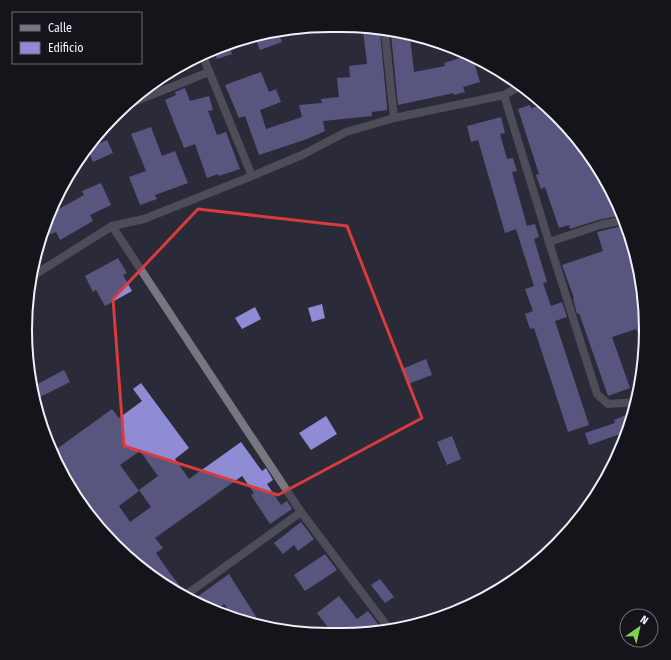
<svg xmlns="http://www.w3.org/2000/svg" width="671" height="660" viewBox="0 0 671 660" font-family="'Fira Sans Condensed',sans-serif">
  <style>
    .building { fill: #8f8bd5; fill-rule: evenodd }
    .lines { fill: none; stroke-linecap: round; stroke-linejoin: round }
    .street { stroke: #77777f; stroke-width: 8 }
    .marked { fill: none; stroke: #d93c3d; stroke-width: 3; stroke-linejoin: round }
    .rim { fill: none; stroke: #f0f0fa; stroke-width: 2 }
  </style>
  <rect width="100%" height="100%" fill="#2b2a39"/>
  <g class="building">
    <polygon points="363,30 380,32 387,107 387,110 372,112 372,116 323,121 325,131 307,139 259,155 245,116 239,118 225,85 261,72 269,92 276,89 281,102 260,110 266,129 302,117 299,105 322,103 321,99 339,97 337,78 350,77 349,66 367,64"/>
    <polygon points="278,32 282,42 260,50 256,40"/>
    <polygon points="391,34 410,37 414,72 445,66 444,63 469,55 472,56 480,82 463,87 465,92 454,95 454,93 398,105"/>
    <polygon points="229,43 232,54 217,59 213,48"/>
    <polygon points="185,88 190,101 209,96 213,110 208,111 217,135 226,132 240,169 219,176 218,174 207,178 195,144 184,148 165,100 176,95 175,92"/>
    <polygon points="545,104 583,145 613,193 610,194 618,216 598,220 570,229 569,225 559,228 545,187 541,189 536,175 539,174 518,109 530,105 531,108"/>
    <polygon points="501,117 505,133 500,134 507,159 513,158 517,171 512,172 527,226 535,224 539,237 534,239 547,282 543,283 551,306 562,302 567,317 555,321 589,425 568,432 534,328 530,329 525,314 533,311 525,289 534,286 516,229 505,233 478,140 471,142 467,126"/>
    <polygon points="151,127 162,156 175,151 188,183 155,195 157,199 140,205 129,177 146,171 131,134"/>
    <polygon points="95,137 98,144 107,140 113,153 93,162 87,148"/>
    <polygon points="101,183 111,205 90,215 93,221 60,240 56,232 40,238 41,232 50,214 84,195 82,191"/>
    <polygon points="626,225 632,242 625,244 638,282 640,281 645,310 644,349 636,329 612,337 630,388 608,396 579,313 577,314 573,298 574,298 562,265 603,251 597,232"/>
    <polygon points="118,258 127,273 123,275 132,291 105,306 96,290 93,292 85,276"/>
    <polygon points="322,304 325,318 312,322 308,308"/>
    <polygon points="255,307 261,319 242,329 235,318"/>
    <polygon points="426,359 432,375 408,384 402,369"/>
    <polygon points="64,370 70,382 34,400 32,387"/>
    <path d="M 141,383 L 189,448 L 175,459 L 189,479 L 241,442 L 262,471 L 266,468 L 273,480 L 267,484 L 281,505 L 287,501 L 292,509 L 270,524 L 251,495 L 254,493 L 242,476 L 155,538 L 163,548 L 156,553 L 169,572 L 183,590 L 178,594 L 129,560 L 95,523 L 97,521 L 78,496 L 76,497 L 56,464 L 61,461 L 54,451 L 112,409 L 119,418 L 142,401 L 133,389 ZM 140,451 L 158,476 L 139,490 L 151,507 L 130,522 L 119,506 L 139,491 L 120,465 Z"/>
    <polygon points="633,412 630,428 624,442 620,434 589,445 585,433 615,423 614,420"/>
    <polygon points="326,416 337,434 311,450 299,433"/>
    <polygon points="452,436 461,459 447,465 437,442"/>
    <polygon points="301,522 314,539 298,551 294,545 283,554 274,543"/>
    <polygon points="325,554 337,570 305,591 294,575"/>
    <polygon points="229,574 239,590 262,626 236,620 224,604 215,611 197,603 197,597"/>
    <polygon points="380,579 394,597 385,603 371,585"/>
    <polygon points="339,596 357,619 368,611 381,628 376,632 361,634 333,634 317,613"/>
  </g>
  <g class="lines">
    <g class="street">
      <polyline points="385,33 394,118"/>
      <polyline points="202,54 252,176"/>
      <polyline points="504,95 549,242 597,394 608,404 636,402"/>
      <polyline points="126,105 209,72"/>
      <polyline points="112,226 301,512 390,630"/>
      <polyline points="549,242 600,225 624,220"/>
      <polyline points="31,277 112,226 144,219 252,176 302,155 346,132 394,118 504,95 521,86"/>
      <polyline points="183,597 301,512"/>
    </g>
  </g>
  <path d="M0 0H671V660H0ZM 198,209 L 347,226 L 422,418 L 278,495 L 124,446 L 113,299 Z" fill="#2b2a39" fill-opacity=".55" fill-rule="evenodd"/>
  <path class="marked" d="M 198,209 L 347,226 L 422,418 L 278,495 L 124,446 L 113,299 Z"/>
  <path d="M0 0H671V660H0ZM330 32H341A298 298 0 0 1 639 330V330A298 298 0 0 1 341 628H330A298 298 0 0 1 32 330V330A298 298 0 0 1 330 32Z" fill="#14141a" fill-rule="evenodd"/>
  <path class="rim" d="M330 32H341A298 298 0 0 1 639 330V330A298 298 0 0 1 341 628H330A298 298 0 0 1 32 330V330A298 298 0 0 1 330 32Z"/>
  <rect x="12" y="12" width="130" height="52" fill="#14141a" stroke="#6c6c74"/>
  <rect x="20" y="25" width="20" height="6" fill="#77777f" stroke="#6c6c74"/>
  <text x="48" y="32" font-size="12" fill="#f0f0fa">Calle</text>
  <rect x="20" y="42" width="20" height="12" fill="#8f8bd5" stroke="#6c6c74"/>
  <text x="48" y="52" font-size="12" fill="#f0f0fa">Edificio</text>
  <g transform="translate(639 628) rotate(34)"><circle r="19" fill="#14141a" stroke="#6c6c74"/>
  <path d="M0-3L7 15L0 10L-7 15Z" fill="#81d050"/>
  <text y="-6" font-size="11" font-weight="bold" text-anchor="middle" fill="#f0f0fa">N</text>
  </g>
</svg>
